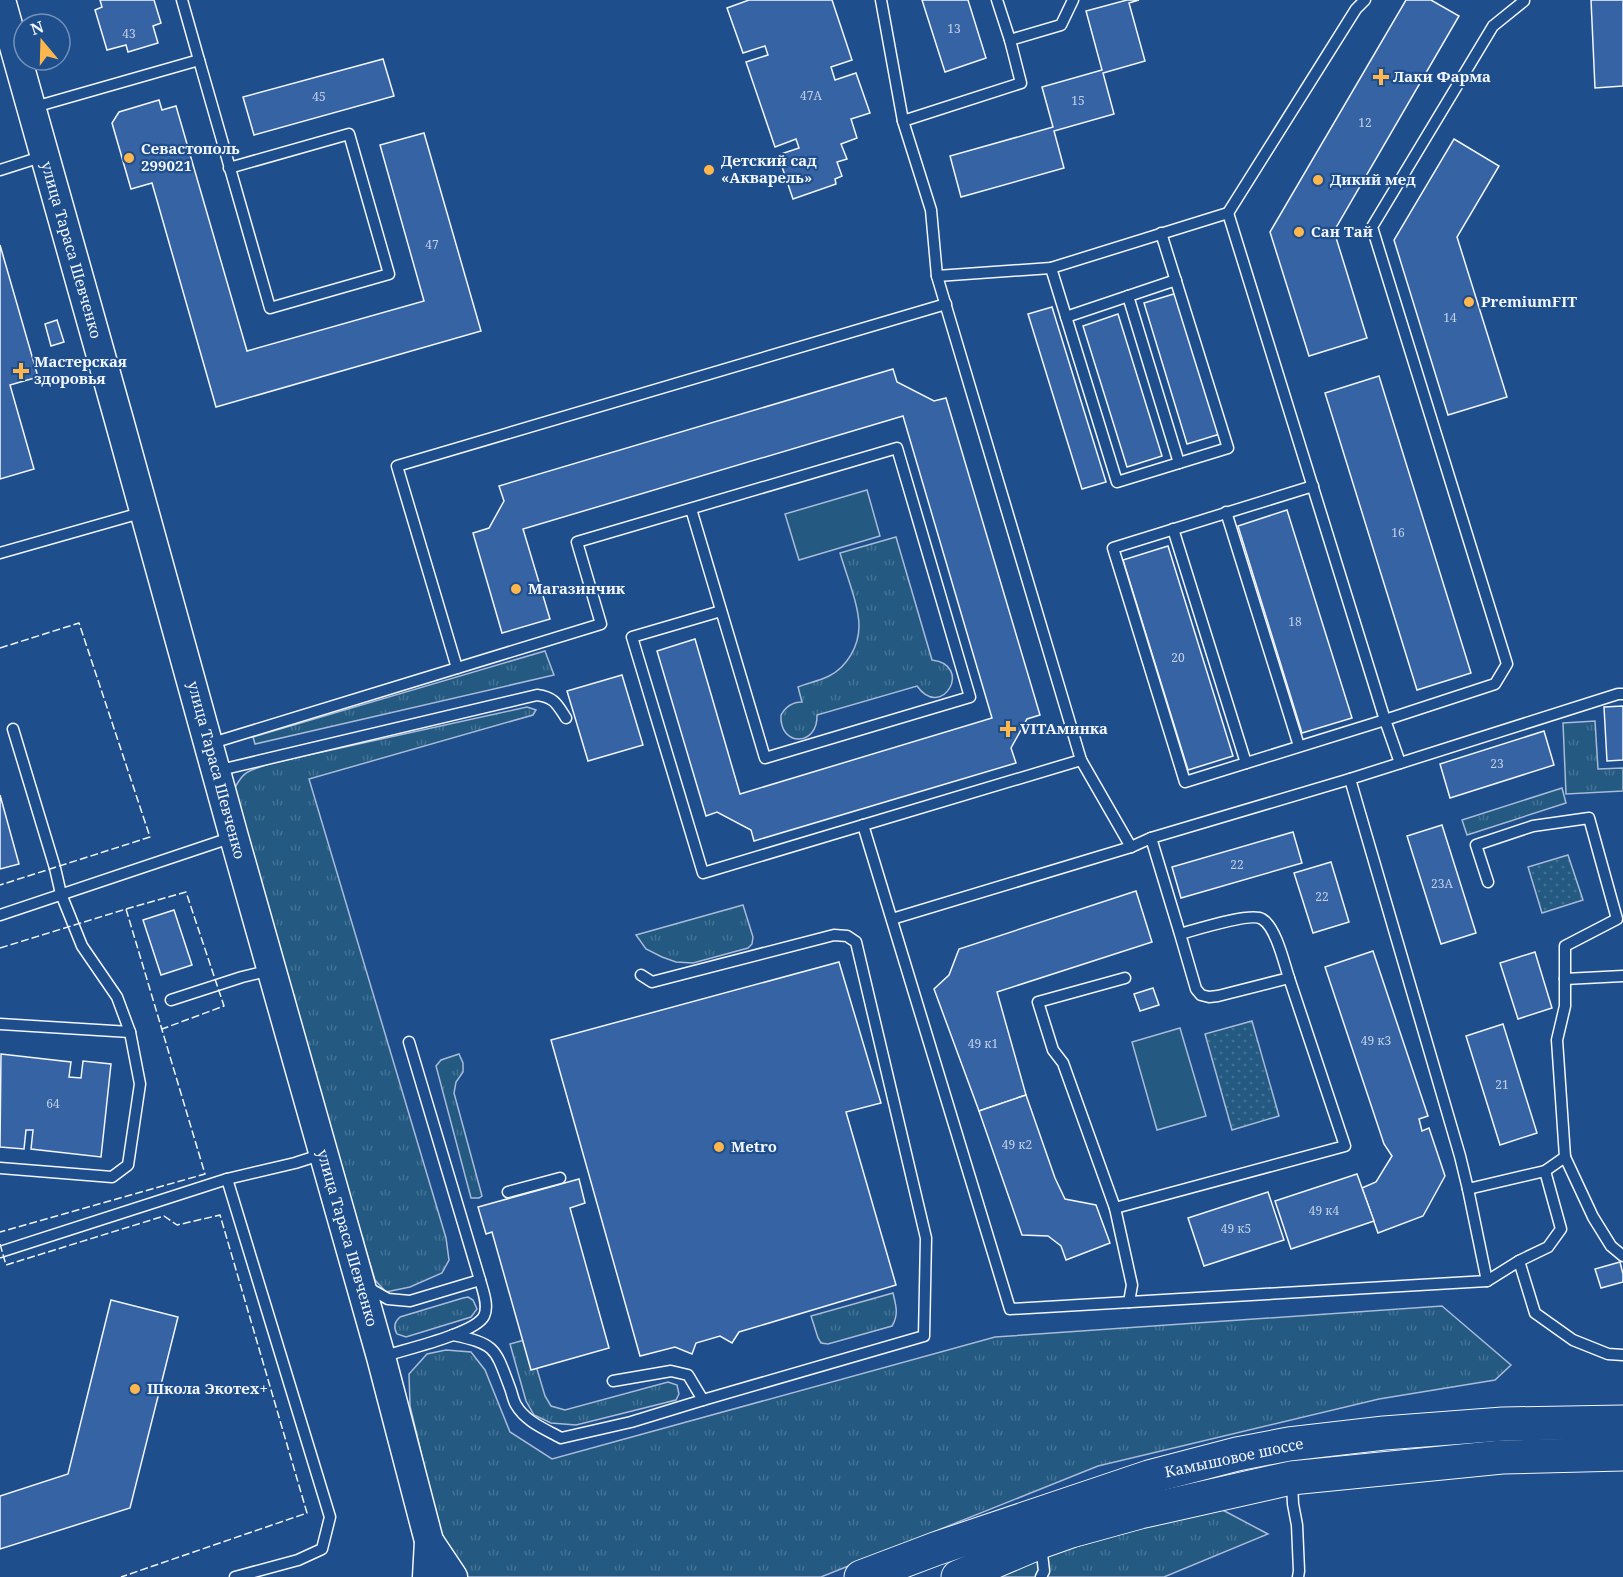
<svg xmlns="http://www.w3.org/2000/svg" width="1623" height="1577" viewBox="0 0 1623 1577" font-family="'Noto Serif',serif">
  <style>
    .grass { fill: url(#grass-tufts); stroke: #a8bbd7; stroke-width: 1.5 }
    .park { fill: url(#park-dots); stroke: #a8bbd7; stroke-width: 1.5 }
    .pitch { fill: #245a82; stroke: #a8bbd7; stroke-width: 1.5 }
    .building { fill: #3563a3; stroke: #f2f6ff; stroke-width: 1.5 }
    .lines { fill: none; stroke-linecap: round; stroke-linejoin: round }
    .service-casing { stroke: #f2f6ff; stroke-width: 13 }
    .secondary-casing { stroke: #f2f6ff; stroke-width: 31 }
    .primary-casing { stroke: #f2f6ff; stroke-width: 35 }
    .service { stroke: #1f4e8c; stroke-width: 10 }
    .secondary { stroke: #1f4e8c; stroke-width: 28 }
    .primary { stroke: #1f4e8c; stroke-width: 33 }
    .fence { stroke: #f2f6ff; stroke-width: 1.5; stroke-dasharray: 8 3; stroke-linecap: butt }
    .poi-dot { fill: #ffb74d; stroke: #1f4e8c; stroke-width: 2 }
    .labels { text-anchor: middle; stroke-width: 4.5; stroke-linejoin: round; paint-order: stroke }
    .number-label { font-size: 12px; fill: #c3d1e8 }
    .poi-label { font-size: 15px; font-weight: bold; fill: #f2f6ff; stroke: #1f4e8c; text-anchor: start }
    .street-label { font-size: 15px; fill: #f2f6ff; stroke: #1f4e8c }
  </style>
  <defs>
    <pattern id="grass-tufts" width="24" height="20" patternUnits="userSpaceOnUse" patternTransform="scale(1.5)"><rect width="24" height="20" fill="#245a82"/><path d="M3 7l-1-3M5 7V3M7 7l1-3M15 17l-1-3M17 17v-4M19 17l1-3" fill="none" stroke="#447295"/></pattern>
    <pattern id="park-dots" width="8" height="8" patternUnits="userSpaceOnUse" patternTransform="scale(1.5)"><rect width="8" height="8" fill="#245a82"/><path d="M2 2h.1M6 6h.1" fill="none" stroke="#447295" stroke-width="1.8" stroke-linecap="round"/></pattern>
  </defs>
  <rect width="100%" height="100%" fill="#1f4e8c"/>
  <g class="grass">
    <path d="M 896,537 L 932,660 C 974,665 942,721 917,686 L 817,715 C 818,747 779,747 781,715 C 786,706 792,702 802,702 L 798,687 C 808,683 819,681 829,676 C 847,667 859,646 859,626 C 859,605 846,574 840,553 Z"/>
    <polygon points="545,651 554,675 255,744 253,737"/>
    <path d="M 527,707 L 536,710 L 533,715 L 309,779 L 446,1238 L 449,1260 L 442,1273 L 410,1287 L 386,1292 L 375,1280 L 230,797 C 243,770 245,772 272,763 Z"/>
    <polygon points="1595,721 1598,769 1623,768 1623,791 1566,794 1563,723"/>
    <polygon points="1562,788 1566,803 1467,835 1462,820"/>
    <polygon points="743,905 753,937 752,944 748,948 693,963 676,962 662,957 646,949 636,935"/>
    <polygon points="459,1054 463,1063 463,1072 456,1082 454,1093 482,1196 479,1198 471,1198 436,1066 441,1060"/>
    <path d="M 893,1293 C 896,1306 899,1314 892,1326 L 828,1344 L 821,1343 L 818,1338 L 811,1316 Z"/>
    <path d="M 468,1297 L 473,1300 L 477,1309 L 471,1317 L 406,1337 L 397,1334 C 393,1327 394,1322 400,1317 L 463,1298 Z"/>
    <polygon points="1442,1306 1511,1365 1495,1380 1379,1399 1098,1466 821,1577 466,1577 444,1549 410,1406 409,1374 427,1354 446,1350 471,1352 485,1370 510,1432 552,1459 995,1337"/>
    <polygon points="528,1339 545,1396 551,1406 565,1410 668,1382 677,1385 679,1394 676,1400 576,1425 551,1423 534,1415 526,1401 510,1344"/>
    <polygon points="1217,1507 1268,1534 1164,1577 988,1577 1039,1557"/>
  </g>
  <g class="park">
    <polygon points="1568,855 1583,900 1542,913 1528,867"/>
    <polygon points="1252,1021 1279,1116 1232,1130 1205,1034"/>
  </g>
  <g class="pitch">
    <polygon points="867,490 880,536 799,560 785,514"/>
    <polygon points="1180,1028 1206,1116 1157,1130 1132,1042"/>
  </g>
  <g class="building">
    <polygon points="100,0 154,0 161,23 153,26 158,43 128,52 126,45 107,50 95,10 102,7"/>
    <polygon points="749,0 832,0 852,60 831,67 835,80 856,73 870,113 851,119 857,138 841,144 847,159 837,162 842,176 835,179 836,184 793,199 778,155 799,148 796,139 775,147 746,62 768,55 765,46 743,53 727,8"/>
    <polygon points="922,0 968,0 986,58 945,72"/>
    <polygon points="1127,0 1139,0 1129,3 1145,61 1103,73 1114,114 1054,131 1064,168 961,197 950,156 1053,127 1042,87 1102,70 1086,11"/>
    <polygon points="1406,0 1431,0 1459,16 1334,231 1367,338 1309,356 1270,232"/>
    <polygon points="1591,0 1623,0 1623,86 1595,88"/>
    <polygon points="383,59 394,96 254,135 243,97"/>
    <polygon points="159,100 162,110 176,106 247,351 424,301 380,145 424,133 481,331 216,407 152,183 131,189 112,123 119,112"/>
    <polygon points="1454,139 1499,166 1457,237 1507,397 1448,415 1394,240"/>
    <polygon points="0,245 38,377 10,385 34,469 0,479"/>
    <polygon points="1177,293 1220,434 1187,444 1144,303"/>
    <polygon points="1052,307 1106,482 1082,489 1028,314"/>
    <polygon points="1118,314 1162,456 1127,467 1083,326"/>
    <polygon points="57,320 64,342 51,346 45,324"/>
    <polygon points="893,369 897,382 934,401 946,398 1040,715 1027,719 1011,748 1016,763 754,841 751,830 717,812 706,816 657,651 695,639 740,794 992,718 903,416 523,529 550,619 502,633 473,533 489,528 504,501 499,486"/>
    <polygon points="1379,376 1471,673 1417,690 1325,393"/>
    <polygon points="1287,510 1352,718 1302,733 1238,526"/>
    <polygon points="1168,546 1233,756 1188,770 1123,560"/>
    <polygon points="622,675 643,745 588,761 567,691"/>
    <polygon points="1623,706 1623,760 1607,761 1604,707"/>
    <polygon points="1544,731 1554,765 1450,798 1440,764"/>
    <polygon points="0,795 19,864 0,869"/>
    <polygon points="1442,825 1476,933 1441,944 1407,836"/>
    <polygon points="1293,832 1302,863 1181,898 1172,867"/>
    <polygon points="1331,862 1349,922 1313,933 1294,873"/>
    <polygon points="1136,891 1152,942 997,992 1026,1095 979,1111 934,989 949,975 959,949"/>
    <polygon points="174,910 192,965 161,975 143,920"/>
    <polygon points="1373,951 1428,1116 1419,1119 1422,1131 1429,1128 1445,1176 1423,1216 1378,1233 1362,1188 1376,1182 1392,1156 1384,1144 1325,967"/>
    <polygon points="1535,952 1552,1008 1518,1019 1500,963"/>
    <polygon points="839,962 881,1103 846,1112 896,1285 739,1332 732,1343 720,1336 696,1343 692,1354 675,1347 640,1356 551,1040"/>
    <polygon points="1153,988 1159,1005 1140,1011 1134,994"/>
    <polygon points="1503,1024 1537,1133 1500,1145 1466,1036"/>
    <polygon points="1,1054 71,1062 69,1077 81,1078 83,1061 111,1064 101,1157 31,1149 33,1130 26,1130 24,1149 0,1147"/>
    <polygon points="1026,1095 1055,1178 1065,1199 1096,1205 1110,1243 1066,1260 1061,1246 1048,1236 1022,1235 979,1111"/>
    <polygon points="1357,1174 1374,1221 1291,1249 1275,1201"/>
    <polygon points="579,1179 585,1203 570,1208 609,1348 531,1370 492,1232 486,1234 478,1207"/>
    <polygon points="1268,1192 1284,1240 1204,1266 1188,1218"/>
    <polygon points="1620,1262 1623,1274 1623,1282 1601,1288 1595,1269"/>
    <polygon points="111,1300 178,1317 130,1508 0,1549 0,1496 68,1474"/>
  </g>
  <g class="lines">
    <g class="service-casing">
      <g id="service">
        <polyline points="182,0 199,60"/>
        <polyline points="881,0 903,121 1021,83 1010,40 997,0"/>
        <polyline points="1010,40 1061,25 1073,0"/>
        <polyline points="31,108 199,60 270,308 389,274 349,134 229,168"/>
        <polyline points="903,121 931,210 937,276 1051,268 1228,213 1385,720 1495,684 1507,664 1372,227 1493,26 1524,1 1524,0"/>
        <polyline points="0,170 44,156"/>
        <polyline points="1228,213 1356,9 1365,0"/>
        <polyline points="1051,268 1117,482 1228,448 1161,233"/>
        <polyline points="1128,296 1179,463"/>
        <polyline points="1066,317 1176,280"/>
        <polyline points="1313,486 1113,548 1185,782 1385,720 1400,763"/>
        <polyline points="1226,512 1299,746"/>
        <polyline points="1173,529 1246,763"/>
        <polyline points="0,553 144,512"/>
        <polyline points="721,611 632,637 703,873 1081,760 937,276"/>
        <polyline points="457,668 397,466 946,304"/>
        <polyline points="209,744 601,624 577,542 897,448 970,697 765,758 691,509"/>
        <polyline points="1081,760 1131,847"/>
        <path d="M 216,771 L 537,695 C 554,697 557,704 566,718"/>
        <polyline points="1350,779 1460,1156 1468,1189 1545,1171 1561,1229 1548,1247 1519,1261 1487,1281"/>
        <polyline points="863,825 1010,1309 1487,1281 1468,1189"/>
        <path d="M 1151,838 L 1180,934 C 1195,930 1251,912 1262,919 C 1276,927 1284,963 1289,978 L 1218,996 L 1209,997 L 1201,995 L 1196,989 L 1180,934"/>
        <polyline points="1488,882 1476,845 1533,826 1589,818 1617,919 1565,946 1565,1006 1557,1040 1565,1157 1545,1171"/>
        <polyline points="0,915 233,837"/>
        <polyline points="892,919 1131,847 1151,838 1350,779 1618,694 1623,694"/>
        <polyline points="1125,978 1038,1002 1053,1050 1063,1063 1115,1208 1132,1285 1129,1302"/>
        <polyline points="1565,979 1623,976"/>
        <polyline points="171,1000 242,977 271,970"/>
        <polyline points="0,1024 130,1032"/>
        <polyline points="1565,1157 1593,1217 1611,1246 1623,1256"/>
        <polyline points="0,1168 112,1177 128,1165 140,1084 130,1032 117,997 82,946 61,894 55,868 13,729"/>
        <polyline points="227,1179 330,1517 322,1549 298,1560 235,1577"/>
        <polyline points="508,1192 560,1178"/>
        <polyline points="1115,1208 1345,1146 1289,978"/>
        <polyline points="0,1252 227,1179 295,1163 323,1154"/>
        <polyline points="1519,1261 1535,1313 1573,1340 1608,1354 1623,1355"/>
        <polyline points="367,1287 388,1299 410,1301 480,1280"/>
        <path d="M 453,1335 C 496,1344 495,1348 510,1388 C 512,1393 513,1400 516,1405 C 526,1422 545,1429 561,1438 L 631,1422 L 703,1400 L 924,1336 L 926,1238 L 856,942 L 847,936 L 834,935 L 652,982 L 641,975"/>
        <path d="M 382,1357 C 402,1350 475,1334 484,1316 C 489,1306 483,1291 480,1280 L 409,1042"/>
        <polyline points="613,1381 671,1371 688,1375 703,1400"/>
        <polyline points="1292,1482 1293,1504 1297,1525 1299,1571 1298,1577"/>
        <polyline points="1041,1545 1044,1571 1041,1577"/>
      </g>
    </g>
    <g class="secondary-casing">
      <g id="secondary">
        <polyline points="1,0 119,420 234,837 381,1357 429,1541 427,1577"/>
        <polyline points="429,1541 453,1577"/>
      </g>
    </g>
    <g class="primary-casing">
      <g id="primary">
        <polyline points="861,1577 935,1549 1149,1477 1237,1454 1289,1444 1384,1433 1503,1424 1623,1422"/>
        <polyline points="958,1577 1040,1542 1071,1531 1140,1512 1291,1478 1502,1457 1623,1454"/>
      </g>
    </g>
    <use href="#service" class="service"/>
    <use href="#secondary" class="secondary"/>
    <use href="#primary" class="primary"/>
    <g class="fence">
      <polyline points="0,648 79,623 150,837 0,885"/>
      <polyline points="126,909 186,892 224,1006 162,1029"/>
      <polyline points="0,948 126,909 205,1174 0,1232"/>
      <polyline points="0,1244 6,1265 164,1216 177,1225 220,1215 307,1513 121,1577"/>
    </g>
  </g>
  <g class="poi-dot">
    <path d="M1378 68h6v6h6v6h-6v6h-6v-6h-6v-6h6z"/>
    <circle cx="129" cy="158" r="6"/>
    <circle cx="709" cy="170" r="6"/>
    <circle cx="1318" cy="180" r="6"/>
    <circle cx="1299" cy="232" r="6"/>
    <circle cx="1469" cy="302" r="6"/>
    <path d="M18 362h6v6h6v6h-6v6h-6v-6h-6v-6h6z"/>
    <circle cx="516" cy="589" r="6"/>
    <path d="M1005 720h6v6h6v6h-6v6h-6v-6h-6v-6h6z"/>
    <circle cx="719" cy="1147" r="6"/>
    <circle cx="135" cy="1389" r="6"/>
  </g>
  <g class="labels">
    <g class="number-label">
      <text x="954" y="33">13</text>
      <text x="129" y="38">43</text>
      <text x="811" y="100">47А</text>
      <text x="319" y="101">45</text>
      <text x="1078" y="105">15</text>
      <text x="1365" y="127">12</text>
      <text x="432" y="249">47</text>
      <text x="1450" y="322">14</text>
      <text x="1398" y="537">16</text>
      <text x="1295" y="626">18</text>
      <text x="1178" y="662">20</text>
      <text x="1497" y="768">23</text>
      <text x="1237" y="869">22</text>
      <text x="1442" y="888">23А</text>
      <text x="1322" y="901">22</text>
      <text x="1376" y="1045">49 к3</text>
      <text x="983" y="1048">49 к1</text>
      <text x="1502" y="1089">21</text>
      <text x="53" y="1108">64</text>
      <text x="1017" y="1149">49 к2</text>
      <text x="1324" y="1215">49 к4</text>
      <text x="1236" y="1233">49 к5</text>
    </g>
    <g class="poi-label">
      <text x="1393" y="82">Лаки Фарма</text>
      <text x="141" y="154">Севастополь<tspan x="141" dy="17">299021</tspan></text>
      <text x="721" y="166">Детский сад<tspan x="721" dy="17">«Акварель»</tspan></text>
      <text x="1330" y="185">Дикий мед</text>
      <text x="1311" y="237">Сан Тай</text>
      <text x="1481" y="307">PremiumFIT</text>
      <text x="34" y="367">Мастерская<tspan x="34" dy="17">здоровья</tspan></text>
      <text x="528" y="594">Магазинчик</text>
      <text x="1020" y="734">VITAминка</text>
      <text x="731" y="1152">Metro</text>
      <text x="147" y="1394">Школа Экотех+</text>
    </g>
    <g class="street-label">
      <text transform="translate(71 250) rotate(74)" y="5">улица Тараса Шевченко</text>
      <text transform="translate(216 770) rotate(75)" y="5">улица Тараса Шевченко</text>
      <text transform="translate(347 1238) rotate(74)" y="5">улица Тараса Шевченко</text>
      <text transform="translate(1234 1458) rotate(-12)" y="5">Камышовое шоссе</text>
    </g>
  </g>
  <g transform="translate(42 42) rotate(341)"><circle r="28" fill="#1f4e8c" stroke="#7391ba" stroke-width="1.5"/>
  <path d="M0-4.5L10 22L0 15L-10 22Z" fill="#ffb74d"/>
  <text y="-9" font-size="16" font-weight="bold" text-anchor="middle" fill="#f2f6ff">N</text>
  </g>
</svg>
